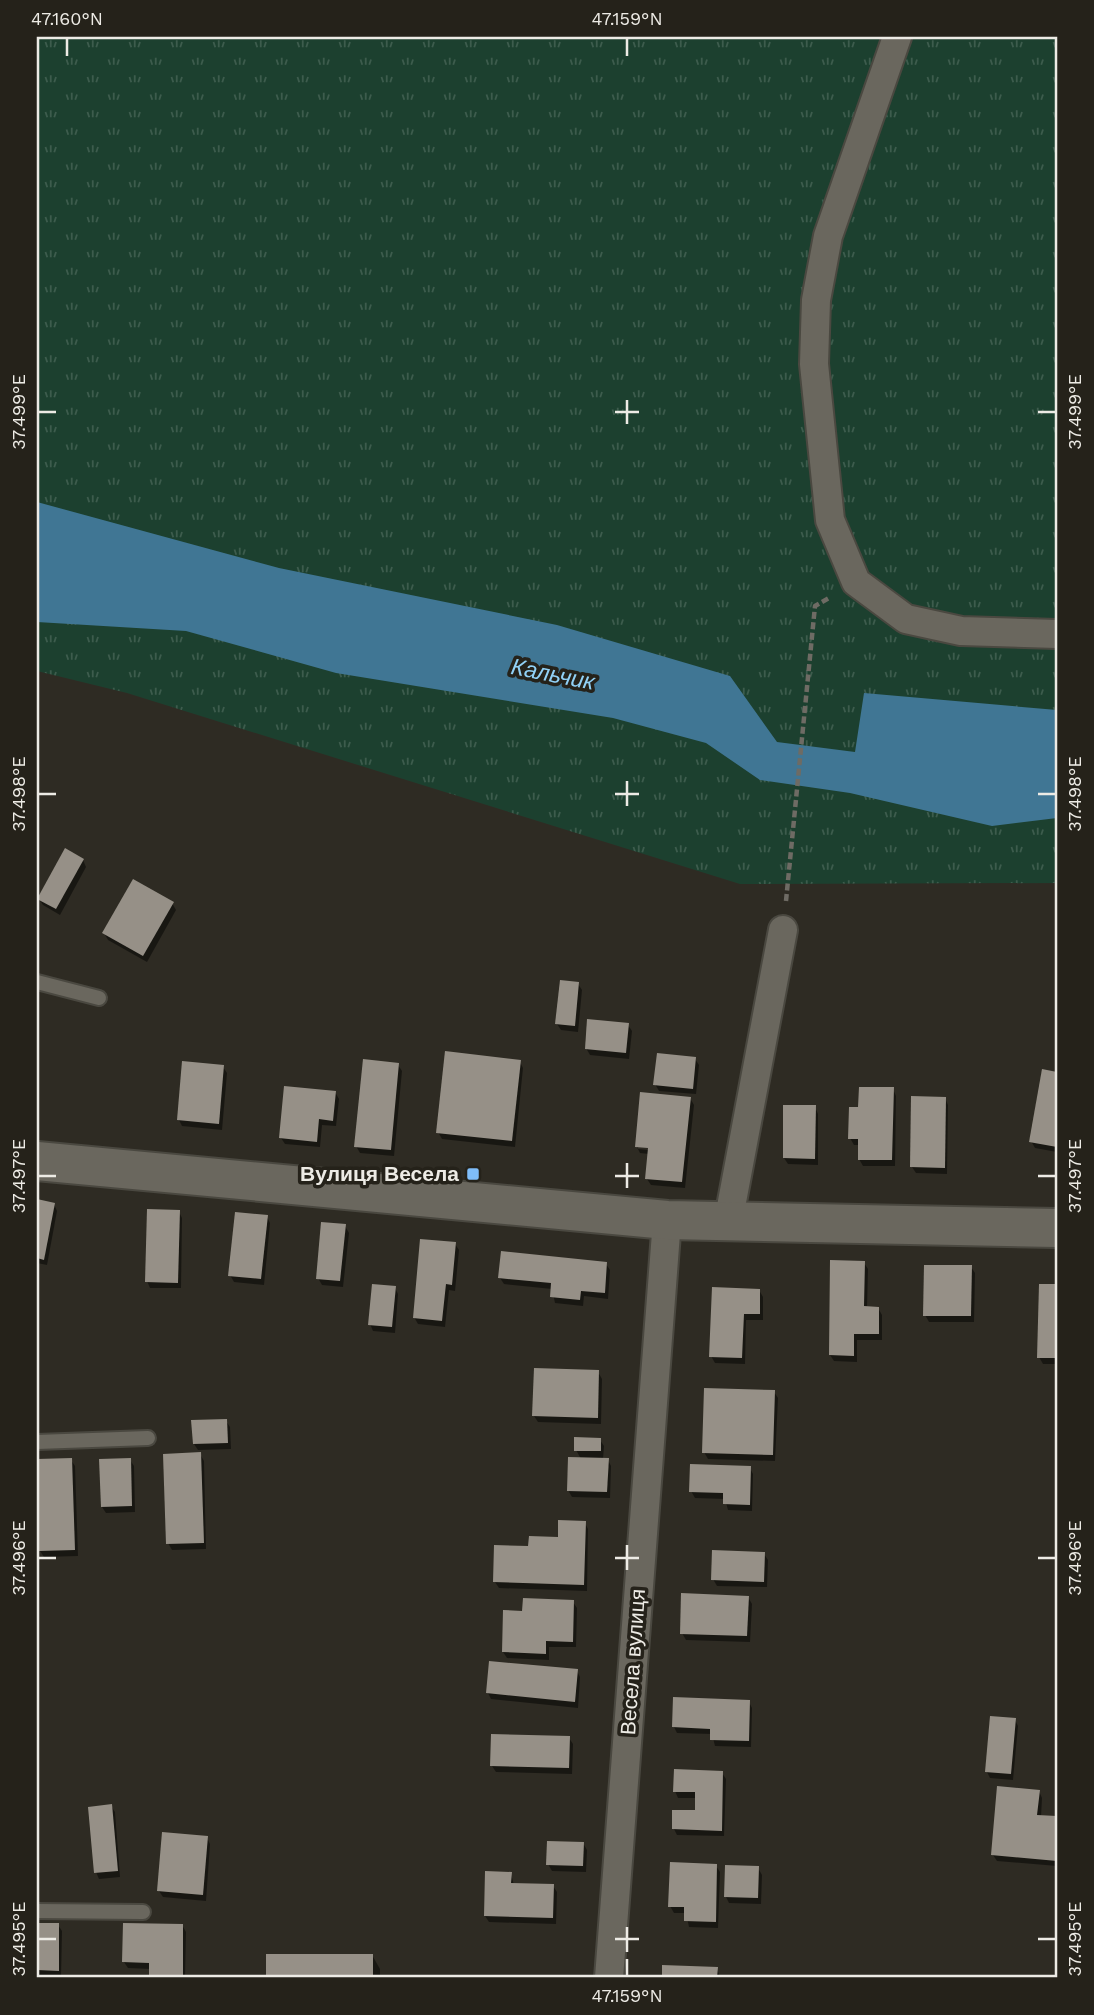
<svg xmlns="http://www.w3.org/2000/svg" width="1094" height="2015" viewBox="0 0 1094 2015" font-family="'Work Sans',sans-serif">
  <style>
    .grass { fill: url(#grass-tufts) }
    .water { fill: #407694 }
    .shadow { fill: #0007; fill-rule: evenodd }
    .building { fill: #969087 }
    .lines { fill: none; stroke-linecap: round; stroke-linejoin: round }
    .lane-casing { stroke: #4a4840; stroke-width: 18 }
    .street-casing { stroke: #4a4840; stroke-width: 32 }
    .secondary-casing { stroke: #4a4840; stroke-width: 42 }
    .path { stroke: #6e6b64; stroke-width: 4.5; stroke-dasharray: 7 3.5; stroke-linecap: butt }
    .lane { stroke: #6a675e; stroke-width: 14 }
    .street { stroke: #6a675e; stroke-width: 28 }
    .secondary { stroke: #6a675e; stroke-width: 38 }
    .ticks { fill: none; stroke: #edebe5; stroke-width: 2.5 }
    .poi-dot { fill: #7fbdf9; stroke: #25221a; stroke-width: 2.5 }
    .labels { text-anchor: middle; stroke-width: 7; stroke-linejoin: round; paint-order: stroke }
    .poi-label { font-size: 21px; font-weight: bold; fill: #edebe5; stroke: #25221a; text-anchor: end }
    .street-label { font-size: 21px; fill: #edebe5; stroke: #25221a }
    .water-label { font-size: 23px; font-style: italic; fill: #91d1f6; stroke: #25221a }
    .neatline { fill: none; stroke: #edebe5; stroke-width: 2.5 }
    .ticks-label { font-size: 18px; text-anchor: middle; fill: #edebe5 }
  </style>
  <defs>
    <pattern id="grass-tufts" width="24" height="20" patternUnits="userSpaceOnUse" patternTransform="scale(1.75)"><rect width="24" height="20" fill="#1c402f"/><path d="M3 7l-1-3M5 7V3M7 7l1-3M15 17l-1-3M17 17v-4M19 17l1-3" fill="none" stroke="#3d5c4d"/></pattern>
  </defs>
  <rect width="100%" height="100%" fill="#2e2b23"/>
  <polygon class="grass" points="37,37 1057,37 1057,883 740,884 127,693 37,671"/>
  <polygon class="water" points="37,502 279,568 557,625 730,676 777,742 855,752 864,693 1057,710 1057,818 992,826 850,793 760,780 706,743 613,718 336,673 186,631 37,622"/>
  <g class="shadow">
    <polygon points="83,860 86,867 60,915 43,905 39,899"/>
    <polygon points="172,903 176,910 147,962 108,940 104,933"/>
    <polygon points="578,984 582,990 578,1032 561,1030 557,1024"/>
    <polygon points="628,1025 632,1031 629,1059 590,1055 586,1048"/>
    <polygon points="695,1059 699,1065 696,1094 659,1091 655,1084"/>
    <polygon points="520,1062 523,1068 515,1147 442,1139 438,1132"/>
    <polygon points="398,1065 402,1071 394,1156 360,1153 356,1146"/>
    <polygon points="223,1067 227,1073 222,1130 182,1126 179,1120"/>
    <polygon points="1043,1071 1057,1074 1057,1152 1035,1148 1031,1141"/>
    <polygon points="893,1089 896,1096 895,1166 863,1166 859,1159 859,1145 854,1145 850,1138 860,1109"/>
    <polygon points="335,1092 339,1099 336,1126 322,1125 320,1147 285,1144 281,1138"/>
    <path d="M 690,1098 L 694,1105 L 685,1188 L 651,1185 L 647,1179 L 649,1154 L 640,1153 L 637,1147 ZM 638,1145 L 657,1147 L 657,1151 L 638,1149 Z"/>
    <polygon points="945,1098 948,1105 947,1174 916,1173 912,1167"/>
    <polygon points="815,1107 818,1114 818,1165 788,1164 784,1158"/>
    <polygon points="37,1201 54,1204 57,1211 47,1265 37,1263"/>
    <polygon points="179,1212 182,1218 181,1288 150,1288 147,1281"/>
    <polygon points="267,1217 270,1223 264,1285 234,1282 230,1275"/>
    <polygon points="345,1226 349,1233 343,1287 322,1285 318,1278"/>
    <polygon points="455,1244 459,1250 455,1291 449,1290 445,1327 418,1324 414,1317"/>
    <polygon points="864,1263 868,1269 867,1308 878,1308 882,1315 882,1340 857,1340 857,1362 834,1361 830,1355"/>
    <polygon points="606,1264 610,1270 608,1299 584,1296 583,1306 555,1303 552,1289 504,1284 500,1278"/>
    <polygon points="971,1267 975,1273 974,1322 929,1322 925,1315"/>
    <polygon points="1040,1286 1057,1286 1057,1364 1043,1364 1039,1357"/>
    <polygon points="395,1288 398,1294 395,1333 373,1331 370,1324"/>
    <polygon points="759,1290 763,1297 763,1320 746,1320 745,1364 715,1363 711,1356"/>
    <polygon points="598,1372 602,1379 601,1424 538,1422 534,1416"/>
    <polygon points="774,1392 778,1398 775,1461 708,1459 704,1452"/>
    <polygon points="226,1421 230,1427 231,1449 198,1450 194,1444"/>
    <polygon points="600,1440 604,1446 603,1459 608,1460 611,1466 610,1498 572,1497 568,1490 581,1459 576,1450"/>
    <polygon points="200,1454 204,1461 206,1549 172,1550 168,1543"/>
    <polygon points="71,1460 75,1466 78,1556 44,1557 40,1551"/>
    <polygon points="130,1460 134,1466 135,1512 106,1513 102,1507"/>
    <polygon points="750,1468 753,1474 752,1511 728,1510 725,1499 695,1498 691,1491"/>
    <polygon points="585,1523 588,1529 587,1591 499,1588 495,1582 530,1548 559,1538"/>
    <polygon points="764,1554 768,1560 767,1587 717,1586 713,1579"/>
    <polygon points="748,1597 752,1604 750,1642 686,1640 682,1633"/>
    <polygon points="573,1602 577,1608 576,1647 549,1647 549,1660 507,1658 503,1652 524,1612"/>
    <polygon points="577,1671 580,1677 578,1708 491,1699 488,1693"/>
    <polygon points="749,1702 752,1708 751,1747 715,1746 712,1734 677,1733 674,1727"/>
    <polygon points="1015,1720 1018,1726 1013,1780 990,1778 987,1772"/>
    <polygon points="569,1738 573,1744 572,1774 496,1772 492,1766"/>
    <polygon points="722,1773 726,1779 724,1836 677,1835 674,1829 697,1812 697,1798 678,1798 675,1791"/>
    <polygon points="1039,1791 1042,1798 1041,1817 1057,1818 1057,1866 997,1861 993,1855"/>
    <polygon points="111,1806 115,1812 120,1877 99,1879 96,1872"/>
    <polygon points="207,1838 210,1844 206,1901 163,1897 159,1891"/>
    <polygon points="583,1843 587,1850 586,1872 552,1871 548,1864"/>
    <polygon points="716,1866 720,1872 718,1928 689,1927 686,1913 674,1913 670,1906"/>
    <polygon points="758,1868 762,1875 761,1904 729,1903 726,1897"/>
    <polygon points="511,1874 514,1885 553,1886 557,1892 556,1924 489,1922 485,1916"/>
    <polygon points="37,1924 58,1925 62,1931 61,1977 37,1976"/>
    <polygon points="182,1925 186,1932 185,1978 151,1978 151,1969 128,1968 124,1962"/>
    <polygon points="268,1955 372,1955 380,1969 380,1978 268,1978"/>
    <polygon points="664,1966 717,1968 720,1978 664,1978"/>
  </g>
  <g class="building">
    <polygon points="65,848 84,859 56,909 37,899"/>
    <polygon points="133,879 174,902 143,956 102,933"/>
    <polygon points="560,980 579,982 575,1026 555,1024"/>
    <polygon points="587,1019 629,1023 626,1053 585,1049"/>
    <polygon points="445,1051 521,1060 512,1141 436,1133"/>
    <polygon points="657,1053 696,1057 693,1089 653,1085"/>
    <polygon points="363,1059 399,1063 391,1150 354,1147"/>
    <polygon points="182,1061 224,1065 219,1124 177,1120"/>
    <polygon points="1042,1069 1057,1072 1057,1147 1029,1142"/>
    <polygon points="284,1086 336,1091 333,1121 319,1119 317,1142 279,1138"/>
    <polygon points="859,1087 894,1087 892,1160 858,1160 858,1139 848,1139 849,1107 858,1107"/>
    <polygon points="640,1092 691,1097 682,1182 645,1179 648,1148 635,1147"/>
    <polygon points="911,1096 946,1097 945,1168 910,1167"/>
    <polygon points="783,1105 816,1105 815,1159 783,1158"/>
    <polygon points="37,1199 55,1203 44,1260 37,1258"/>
    <polygon points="147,1209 180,1210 178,1283 145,1282"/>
    <polygon points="235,1212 268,1215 261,1279 228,1276"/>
    <polygon points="321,1222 346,1224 340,1281 316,1279"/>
    <polygon points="420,1239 456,1242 452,1285 446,1284 442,1321 413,1318"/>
    <polygon points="501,1251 607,1262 605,1293 581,1291 580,1300 550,1297 551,1283 498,1278"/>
    <polygon points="830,1260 865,1261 864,1306 879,1307 879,1334 854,1334 854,1356 829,1355"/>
    <polygon points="924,1265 972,1265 971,1316 923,1316"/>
    <polygon points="372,1284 396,1286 392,1327 368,1325"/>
    <polygon points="1039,1284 1057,1284 1057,1358 1037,1358"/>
    <polygon points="712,1287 760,1289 760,1314 744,1314 742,1358 709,1357"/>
    <polygon points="534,1368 599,1370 598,1418 532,1416"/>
    <polygon points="704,1388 775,1390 773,1455 702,1453"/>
    <polygon points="227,1419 228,1443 193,1444 191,1420"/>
    <polygon points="574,1437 601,1438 601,1451 574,1451"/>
    <polygon points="201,1452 204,1543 166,1544 163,1454"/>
    <polygon points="568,1457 609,1458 607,1492 567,1491"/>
    <polygon points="72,1458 75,1550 39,1551 37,1459"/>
    <polygon points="131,1458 132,1506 101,1507 99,1459"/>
    <polygon points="690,1464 751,1466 750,1505 723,1504 723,1493 689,1492"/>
    <polygon points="558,1520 586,1521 584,1585 493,1582 494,1545 528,1546 529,1536 558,1537"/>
    <polygon points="712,1550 765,1552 764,1582 711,1580"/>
    <polygon points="681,1593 749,1596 747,1636 680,1634"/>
    <polygon points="523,1598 574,1600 573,1642 546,1641 546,1654 502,1652 503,1610 522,1611"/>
    <polygon points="489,1661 578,1669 575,1702 486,1693"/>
    <polygon points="673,1697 750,1700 749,1741 710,1740 710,1729 672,1727"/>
    <polygon points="990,1716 1016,1718 1011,1774 985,1772"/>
    <polygon points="491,1734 570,1736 569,1768 490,1766"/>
    <polygon points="674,1769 723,1771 722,1831 672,1829 672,1810 695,1810 695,1792 673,1792"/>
    <polygon points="997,1786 1040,1790 1037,1815 1057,1816 1057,1861 991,1855"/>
    <polygon points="112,1804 118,1871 94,1873 88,1807"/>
    <polygon points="162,1832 208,1836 203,1895 157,1891"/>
    <polygon points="547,1841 584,1842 583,1866 546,1865"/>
    <polygon points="670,1862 717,1864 716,1922 684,1921 684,1907 668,1907"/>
    <polygon points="725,1865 759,1866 758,1898 724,1897"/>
    <polygon points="485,1871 512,1872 511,1883 554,1884 553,1918 484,1916"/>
    <polygon points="37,1923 59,1923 59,1971 37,1970"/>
    <polygon points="123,1923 183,1924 183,1978 149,1978 149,1963 122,1962"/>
    <rect x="266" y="1954" width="107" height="24"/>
    <polygon points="662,1965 718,1967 717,1978 662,1978"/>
  </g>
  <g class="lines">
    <g class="lane-casing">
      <g id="lane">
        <polyline points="37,982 99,998"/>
        <polyline points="37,1442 148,1438"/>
        <polyline points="37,1911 143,1912"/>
      </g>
    </g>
    <g class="street-casing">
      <g id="street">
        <polyline points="897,37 828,236 816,300 814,364 830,520 856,582 906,619 961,631 1057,634"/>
        <polyline points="728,1223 783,930"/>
        <polyline points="609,1978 667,1220"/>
      </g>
    </g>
    <g class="secondary-casing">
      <polyline id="secondary" points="37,1161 667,1220 1057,1228"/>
    </g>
    <polyline class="path" points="786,901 815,606 829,598"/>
    <use href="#lane" class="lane"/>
    <use href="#street" class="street"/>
    <use href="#secondary" class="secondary"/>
  </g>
  <path class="ticks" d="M 67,38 L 67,56M 627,38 L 627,56M 627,400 L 627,424M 38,412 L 56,412M 615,412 L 639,412M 1038,412 L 1056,412M 627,781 L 627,806M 38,794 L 56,794M 615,794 L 639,794M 1038,794 L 1056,794M 627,1163 L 627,1188M 38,1176 L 56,1176M 615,1176 L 639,1176M 1038,1176 L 1056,1176M 627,1545 L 627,1570M 38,1558 L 56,1558M 615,1558 L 639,1558M 1038,1558 L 1056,1558M 627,1927 L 627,1952M 38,1939 L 56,1939M 615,1939 L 639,1939M 1038,1939 L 1056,1939M 627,1959 L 627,1976"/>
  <rect class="poi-dot" x="466" y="1167" width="14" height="14" rx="3.5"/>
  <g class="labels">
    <g class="poi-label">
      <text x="459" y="1181">Вулиця Весела</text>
    </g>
    <g class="street-label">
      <text transform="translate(633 1662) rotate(-86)" y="7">Весела вулиця</text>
    </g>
    <g class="water-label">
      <text transform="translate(553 674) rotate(11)" y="8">Кальчик</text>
    </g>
  </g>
  <rect width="1094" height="2015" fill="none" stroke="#25221a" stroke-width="77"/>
  <rect x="38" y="38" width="1018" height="1938" class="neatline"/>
  <g class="ticks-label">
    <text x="67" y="25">47.160°N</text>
    <text x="627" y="25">47.159°N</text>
    <text transform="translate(1075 412) rotate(-90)" y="6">37.499°E</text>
    <text transform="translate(19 412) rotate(-90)" y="6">37.499°E</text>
    <text transform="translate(1075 794) rotate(-90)" y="6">37.498°E</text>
    <text transform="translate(19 794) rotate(-90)" y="6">37.498°E</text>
    <text transform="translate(19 1176) rotate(-90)" y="6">37.497°E</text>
    <text transform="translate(1075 1176) rotate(-90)" y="6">37.497°E</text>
    <text transform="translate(19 1558) rotate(-90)" y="6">37.496°E</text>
    <text transform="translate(1075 1558) rotate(-90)" y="6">37.496°E</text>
    <text transform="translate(19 1939) rotate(-90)" y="6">37.495°E</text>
    <text transform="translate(1075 1939) rotate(-90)" y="6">37.495°E</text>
    <text x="627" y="2002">47.159°N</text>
  </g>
</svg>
